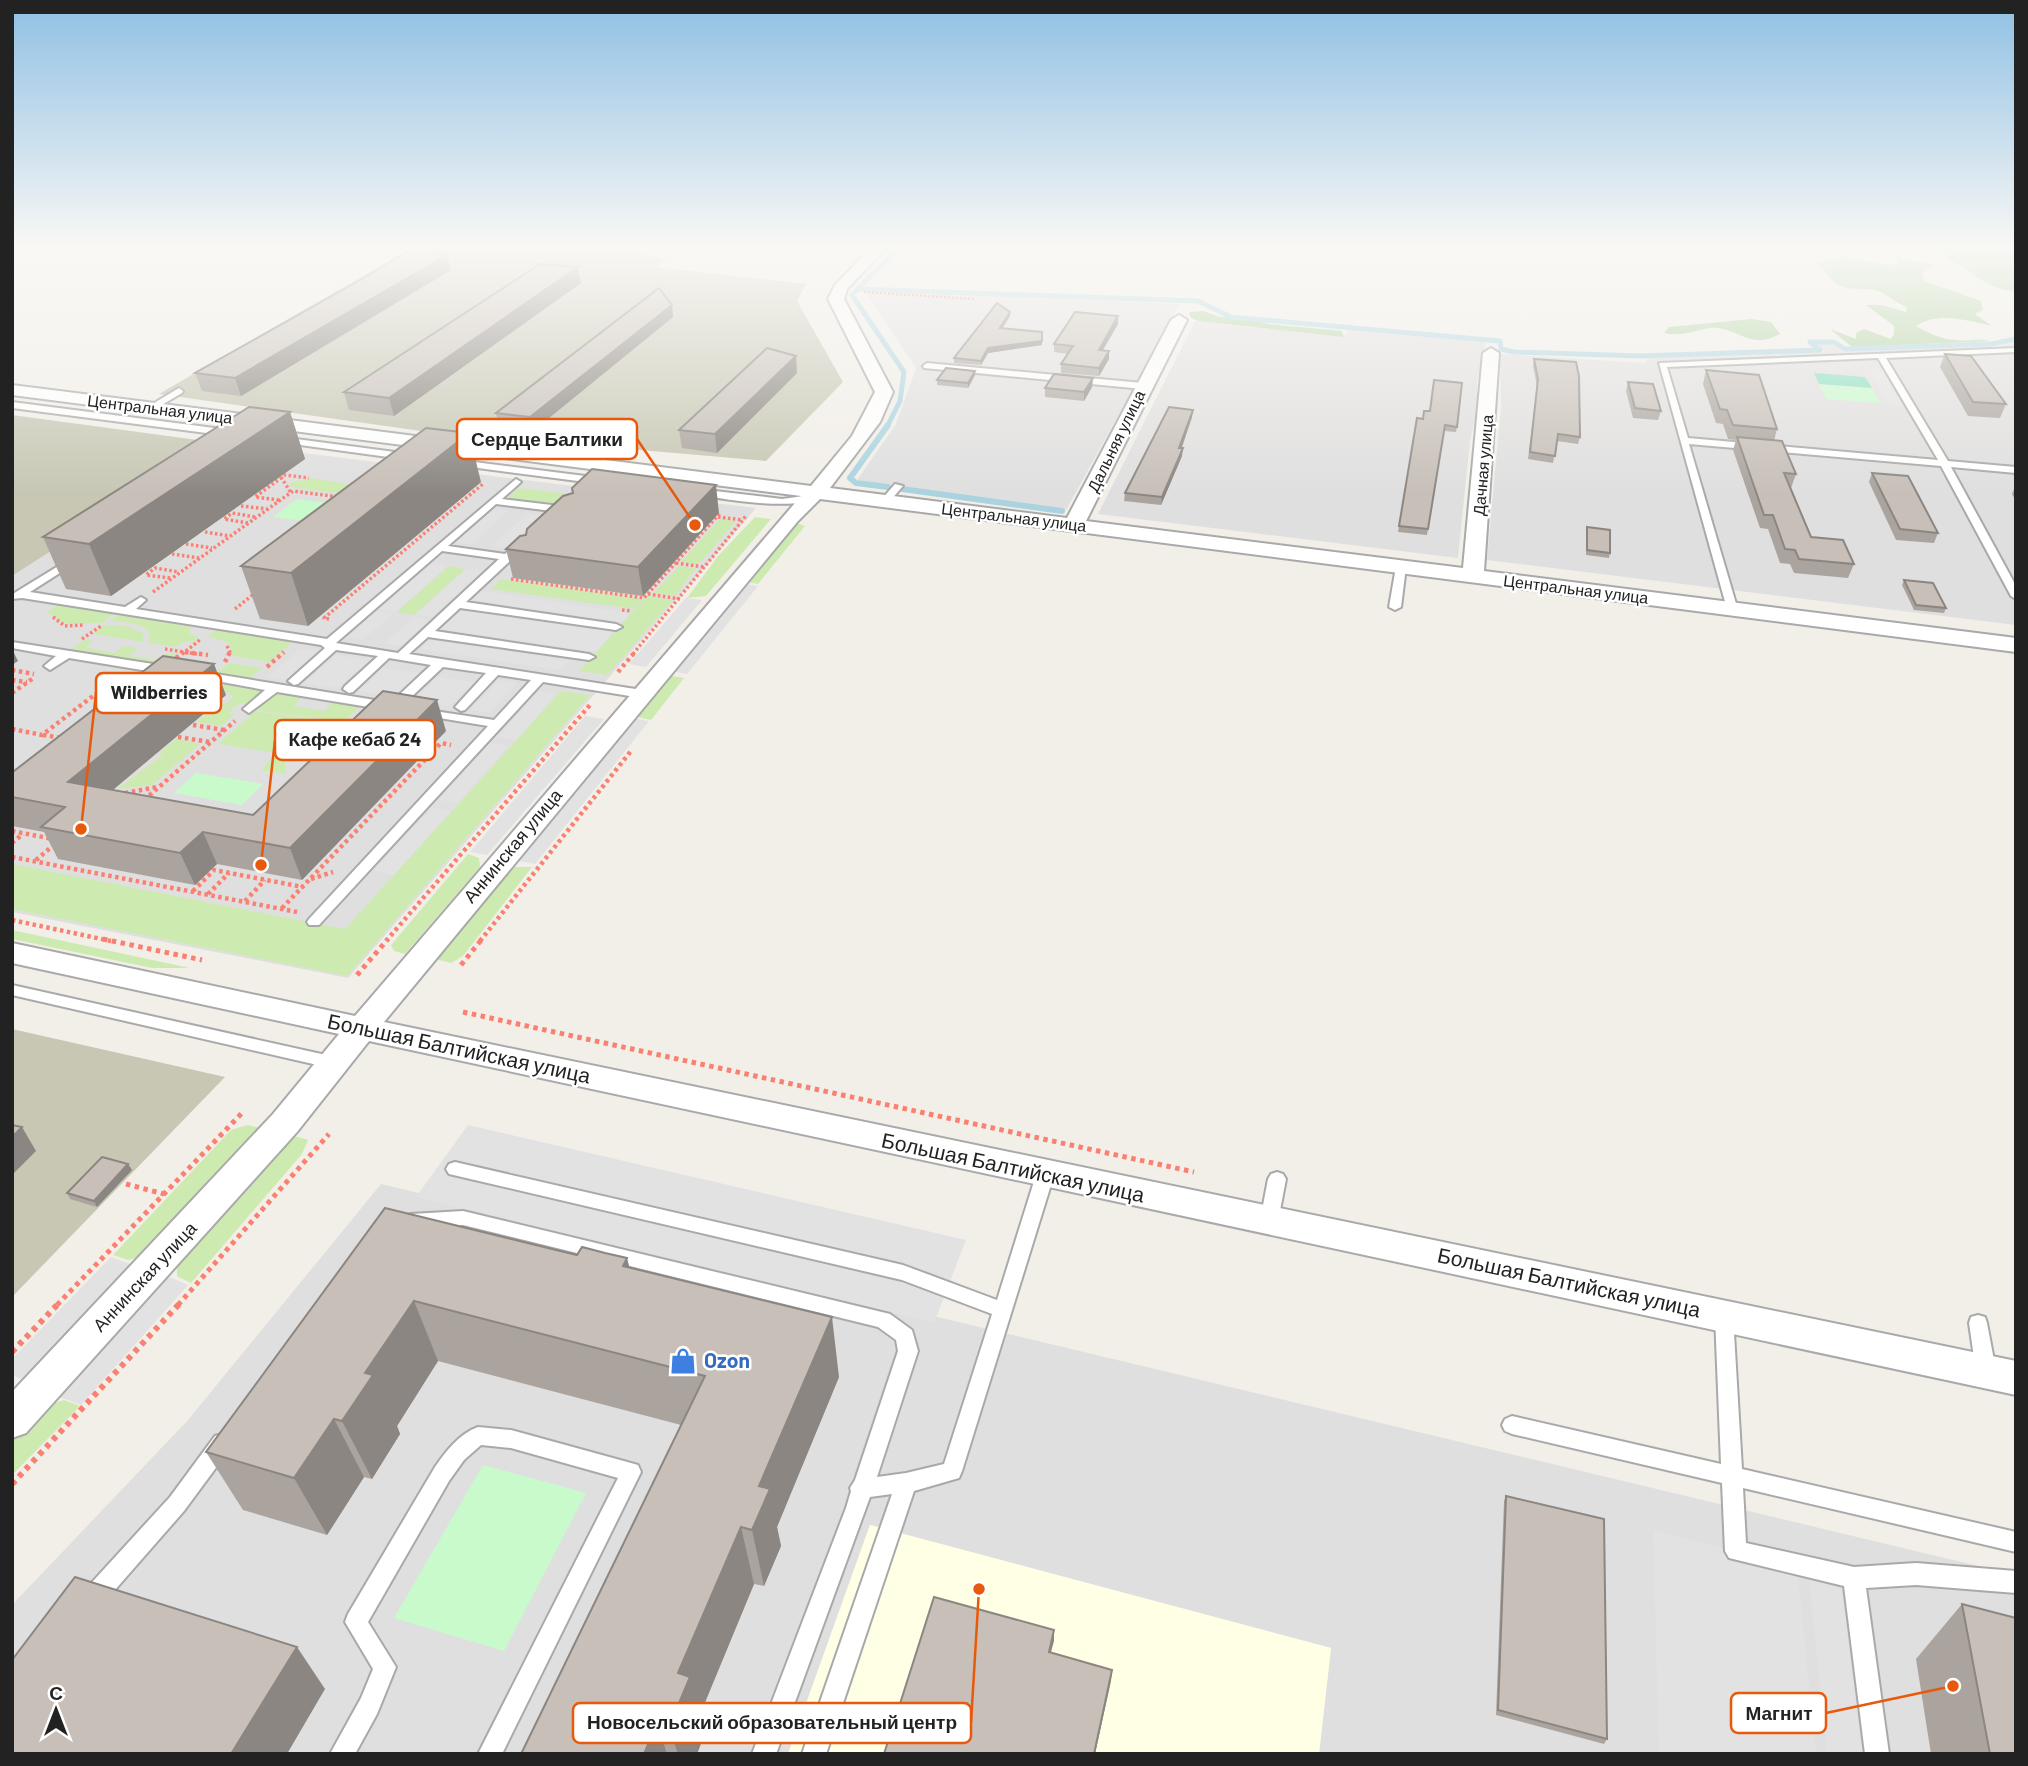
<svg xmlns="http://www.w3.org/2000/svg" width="2028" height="1766" viewBox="0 0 2028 1766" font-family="Barlow,sans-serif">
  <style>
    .residential { fill: #e0dfdf }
    .education { fill: #ffffe5 }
    .construction { fill: #c7c7b4 }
    .grass { fill: #cdebb0 }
    .forest { fill: #add19e }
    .park { fill: #c8facc }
    .pitch { fill: #88e0be }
    .parking { fill: #e2e2e2 }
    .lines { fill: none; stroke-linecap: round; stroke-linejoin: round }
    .stream-far1 { stroke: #aad3df; stroke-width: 5 }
    .stream { stroke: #aad3df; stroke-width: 6 }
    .service-casing { stroke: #a9a9a9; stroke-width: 4 }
    .minor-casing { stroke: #a9a9a9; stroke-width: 4 }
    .path-far4 { stroke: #fa8072; stroke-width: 2.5; stroke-dasharray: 2 2; stroke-linecap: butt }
    .path-far3 { stroke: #fa8072; stroke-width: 3.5; stroke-dasharray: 2.5 2.5; stroke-linecap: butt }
    .path-far2 { stroke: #fa8072; stroke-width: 4.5; stroke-dasharray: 3.5 3.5; stroke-linecap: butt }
    .path-far1 { stroke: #fa8072; stroke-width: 5; stroke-dasharray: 4.5 4.5; stroke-linecap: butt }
    .path { stroke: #fa8072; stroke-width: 6; stroke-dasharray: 5 5; stroke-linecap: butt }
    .service { fill: #fff; fill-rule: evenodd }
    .minor { fill: #fff; fill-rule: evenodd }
    .wall { fill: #aba49e }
    .shaded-wall { fill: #8b8681 }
    .building { fill: #c7bfb8; stroke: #8b8681; stroke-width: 2 }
    .labels { text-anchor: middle; stroke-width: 5; stroke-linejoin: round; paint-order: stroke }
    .far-street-label { font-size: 16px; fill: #222; stroke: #fff }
    .street-label { font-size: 18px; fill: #222; stroke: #fff }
    .near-street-label { font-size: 21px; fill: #222; stroke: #fff }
    .near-shop-label { font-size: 21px; font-weight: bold; fill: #366cbe; stroke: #fff; text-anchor: start }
    .leader { fill: none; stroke: #e8590c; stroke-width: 2.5 }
    .callout-dot { fill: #e8590c; stroke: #fff; stroke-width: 2.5 }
    .callout { fill: #fff; stroke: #e8590c; stroke-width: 2.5 }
    .callout-label { font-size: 19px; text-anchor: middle; font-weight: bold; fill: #222 }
  </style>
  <rect width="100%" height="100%" fill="#f2efe9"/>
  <g class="residential">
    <polygon points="866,293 955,294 1180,304 1066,510 857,480 896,424 916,368"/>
    <polygon points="1195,321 1344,337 1349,328 1487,341 1477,381 1477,411 1470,441 1458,558 1098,514"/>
    <polygon points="2016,342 2016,625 1487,560 1501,406 1500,354 1645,363 1647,358 1825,352 1815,343 1833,343 1843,351 1996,347"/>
    <polygon points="220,443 756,508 348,978 12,912 12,576"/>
    <polygon points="381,1184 2016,1575 2016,1754 1319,1754 1331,1648 870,1525 788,1754 12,1754 12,1605 188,1420"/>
  </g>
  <polygon class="education" points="870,1525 1331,1648 1319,1754 788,1754"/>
  <g class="construction">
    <polygon points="611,247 667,259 656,267 806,284 797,301 843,382 766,461 421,431 159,394 409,249"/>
    <polygon points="12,415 220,443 12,576"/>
    <polygon points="12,1029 225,1077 12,1297"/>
  </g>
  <g class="grass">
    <polygon points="312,478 370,488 383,499 292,487 289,483"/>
    <polygon points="519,488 584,496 572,506 507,498"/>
    <polygon points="755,517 771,519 706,596 687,598 718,556"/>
    <polygon points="720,519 736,521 698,565 681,562"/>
    <polygon points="793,522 805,526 758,584 747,582"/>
    <polygon points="449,566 465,569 414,615 397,612"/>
    <polygon points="679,566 696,568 675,596 654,593"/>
    <polygon points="501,579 643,599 634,609 491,589"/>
    <polygon points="647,596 673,600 607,675 579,671"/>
    <polygon points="57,605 115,613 102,623 72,624 64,623 47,612"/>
    <path d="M 120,614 L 190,625 L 189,633 L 199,638 L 194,642 L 185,641 L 176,647 L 149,643 L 149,632 C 138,622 124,621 109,622 Z"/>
    <polygon points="104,625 127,626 144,634 143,642 93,634"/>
    <polygon points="217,629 294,641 269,662 233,656 229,643 208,636"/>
    <polygon points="84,640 93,641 85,647 114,653 124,646 138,648 129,656 159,660 168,653 178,654 165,665 70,650"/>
    <polygon points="229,663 262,668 249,679 215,674"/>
    <polygon points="165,675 262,691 247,704 240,703 236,707 224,705 234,696 229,695 230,693 175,684"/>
    <polygon points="672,676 684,678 651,720 638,717 637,714 666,678"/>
    <polygon points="561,691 590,695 347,976 12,909 12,864 345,929"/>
    <polygon points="276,693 302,697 293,706 324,711 333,702 359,707 343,722 256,710"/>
    <polygon points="219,703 234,708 228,713 235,714 221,726 196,722"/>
    <polygon points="255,711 342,723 317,732 285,762 286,774 261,770 277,753 218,744"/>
    <polygon points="176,739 200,744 152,785 117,789 163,755 159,753"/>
    <polygon points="468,854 479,858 480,867 405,954 394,951 391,945"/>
    <polygon points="511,867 532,867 463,956 451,963 435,959"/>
    <polygon points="12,930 190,968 152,968 12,939"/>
    <polygon points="247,1125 260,1128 142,1256 128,1260 113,1255 231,1130"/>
    <polygon points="291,1135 308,1140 302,1154 191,1283 177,1276 177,1267"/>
    <polygon points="64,1400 80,1406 12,1475 12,1440 51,1404"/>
  </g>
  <g class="forest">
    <path d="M 1917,247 L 2004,249 L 2014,254 L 2016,291 C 1979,289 1973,267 1947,259 L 1947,254 Z"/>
    <path d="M 1843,257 L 1889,265 L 1899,263 L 1895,257 L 1935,265 L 1921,274 L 1924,281 L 1981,301 L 1983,310 L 1975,314 L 1992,326 C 1968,321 1938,311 1916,326 C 1928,333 1941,339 1955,340 C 1968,342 1977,338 1990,341 L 1852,347 L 1830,329 L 1856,339 L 1856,333 L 1864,329 L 1891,339 L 1894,334 L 1894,326 L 1866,305 L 1882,305 L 1906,312 L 1907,307 C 1897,303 1891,298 1883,293 C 1869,286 1853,292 1839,285 C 1827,279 1827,270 1816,263 Z"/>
    <polygon points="1203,311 1220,317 1251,318 1268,324 1342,331 1344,337 1198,321 1191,318 1189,312"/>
    <path d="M 1752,319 L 1771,322 L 1780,334 C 1752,349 1743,332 1718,328 C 1703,326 1685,338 1664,333 L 1669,327 Z"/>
  </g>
  <g class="park">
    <polygon points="1819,384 1872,388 1881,403 1826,399"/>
    <polygon points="297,499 351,506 327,524 273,517"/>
    <polygon points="196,773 263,784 242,805 174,793"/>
    <polygon points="483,1465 586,1493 504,1651 394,1618"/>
  </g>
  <polygon class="pitch" points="1814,373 1865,377 1872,388 1819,384"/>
  <g class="parking">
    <polygon points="1869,369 1890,371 1910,406 1887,404"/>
    <polygon points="494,509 509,511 472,544 456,542"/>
    <polygon points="527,514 543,516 507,548 491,546"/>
    <polygon points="431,564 447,566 396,612 379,609"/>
    <polygon points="466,569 482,571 432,617 415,615"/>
    <polygon points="743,584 758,586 687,674 671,671"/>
    <polygon points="481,591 630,613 622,622 472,600"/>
    <polygon points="686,598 702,600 646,667 629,664"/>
    <polygon points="461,610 613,632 596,652 441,629"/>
    <polygon points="377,611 393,614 363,640 347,637"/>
    <polygon points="413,617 429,620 401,646 384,643"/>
    <polygon points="430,640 569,660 560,670 420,649"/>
    <polygon points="300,649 317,652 285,680 267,677"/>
    <polygon points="336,655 370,660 339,688 304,683"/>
    <polygon points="384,668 419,673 395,697 358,691"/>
    <polygon points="438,677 474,682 450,706 414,701"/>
    <polygon points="499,680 517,683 489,713 471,710"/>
    <polygon points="539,691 557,693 516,740 497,737"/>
    <polygon points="585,716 604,719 487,855 470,852"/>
    <polygon points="631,718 649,721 535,864 514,860"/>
    <polygon points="490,743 509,746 458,803 439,800"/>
    <polygon points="432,808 451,811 394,875 373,871"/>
    <polygon points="468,1125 966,1240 934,1323 416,1197"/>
    <polygon points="111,1257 133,1265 26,1381 12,1375 12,1359"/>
    <polygon points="169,1277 188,1285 81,1405 59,1397"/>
    <polygon points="1653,1530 1797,1567 1816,1754 1659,1754"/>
    <polygon points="1808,1567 1854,1578 1877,1754 1827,1754"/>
  </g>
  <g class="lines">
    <g class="stream-far1">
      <polyline points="859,289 1198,301 1231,317 1500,341 1501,349 1514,352 1640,356 1820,350 1810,342 1834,342 1845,349 1992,344 2016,339"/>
      <polyline points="887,427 900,401 904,372 852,295 899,247"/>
    </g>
    <g class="stream">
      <polyline points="888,487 856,483 850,478 888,425"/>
      <polyline points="902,489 1062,511"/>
    </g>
    <g class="service-casing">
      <g id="service">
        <path d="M 2016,348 L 2016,352 L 1886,358 L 1948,461 L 2016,467 L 2016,473 L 1951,467 L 2016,586 L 2016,599 L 2011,596 L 1941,466 L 1689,444 L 1737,607 L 1731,610 L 1727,609 L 1659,363 ZM 1878,358 L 1938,460 L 1688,438 L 1667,367 Z"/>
        <polygon points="927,363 1143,383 1147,386 1143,389 924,368 923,366"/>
        <polygon points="179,388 183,391 182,393 153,410 146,408"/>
        <polygon points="12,402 230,430 235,433 230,436 12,408"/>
        <polygon points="281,437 410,454 415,457 410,460 278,442 276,440"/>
        <polygon points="458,460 601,478 606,481 601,484 455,465 455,461"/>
        <path d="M 516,479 L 521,482 L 502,499 L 560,506 L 565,509 L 552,519 L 547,516 L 552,511 L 496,504 L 448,546 L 505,554 L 518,542 L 526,542 L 527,544 L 515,556 L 515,560 L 510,561 L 466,602 L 616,624 L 622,627 L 616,630 L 460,608 L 435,631 L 589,654 L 595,657 L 589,660 L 428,637 L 409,654 L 642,690 L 648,694 L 642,698 L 543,682 L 319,925 L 309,925 L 307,922 L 309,919 L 488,726 L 421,715 L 419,712 L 421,709 L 494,720 L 531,680 L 498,675 L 465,710 L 461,711 L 455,707 L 486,673 L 443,667 L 407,701 L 403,702 L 397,698 L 399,695 L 431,665 L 389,658 L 353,692 L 349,693 L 343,689 L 345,686 L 378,656 L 336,650 L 298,684 L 294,685 L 288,681 L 325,648 L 321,645 L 22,598 L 12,599 L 12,595 L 16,592 L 73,557 L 77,558 L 77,562 L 30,592 L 125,607 L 141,597 L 146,600 L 136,609 L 327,639 ZM 442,551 L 499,559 L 398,653 L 336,643 Z"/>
        <polygon points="895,484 903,486 889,502 883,502 881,500"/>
        <path d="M 698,489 L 782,499 L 811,495 L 816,498 C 795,511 720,499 695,494 L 693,492 Z"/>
        <polygon points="1401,564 1406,567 1401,607 1395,610 1389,607 1396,567"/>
        <polygon points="12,642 166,666 172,670 166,674 69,658 50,670 44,666 56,656 12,648"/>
        <polygon points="204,672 387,702 393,706 387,710 277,692 249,713 243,709 265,690 200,678 198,676"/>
        <polygon points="12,985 335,1057 341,1059 343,1063 341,1067 335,1069 12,995"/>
        <polygon points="455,1162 903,1265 997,1300 1036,1175 1039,1170 1045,1168 1051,1170 1054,1175 962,1471 959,1478 914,1491 826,1754 802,1754 892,1494 870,1497 776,1754 752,1754 846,1508 851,1491 850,1488 855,1480 898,1351 896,1340 878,1327 463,1225 411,1228 405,1226 402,1221 405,1216 411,1214 463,1211 890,1314 912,1330 918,1351 877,1477 906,1473 944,1464 992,1314 902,1280 449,1174 446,1169 449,1164"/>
        <polygon points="1277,1172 1283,1174 1286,1179 1278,1221 1275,1226 1269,1228 1263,1226 1260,1221 1268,1179 1271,1174"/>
        <polygon points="1724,1308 1731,1310 1733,1316 1742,1469 2016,1532 2016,1552 1743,1488 1746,1543 1854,1567 1916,1563 2016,1571 2016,1593 1916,1585 1866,1588 1889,1754 1865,1754 1844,1586 1729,1558 1725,1551 1722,1483 1512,1434 1505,1431 1502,1425 1505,1419 1512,1416 1721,1464 1715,1316 1717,1310"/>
        <polygon points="1978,1315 1985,1317 1987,1323 1996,1371 1993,1377 1986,1379 1979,1377 1976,1371 1969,1323 1971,1317"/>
        <path d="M 478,1427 L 511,1430 L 631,1463 L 638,1465 L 641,1472 L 502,1754 L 478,1754 L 618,1478 L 511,1448 L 481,1445 L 464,1460 L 449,1481 L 368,1622 L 396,1667 L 377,1714 L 355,1754 L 330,1754 L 361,1698 L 373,1669 L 345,1622 L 348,1614 L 435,1467 C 446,1451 459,1434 478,1427 Z"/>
        <polygon points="222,1434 229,1436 232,1443 229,1450 184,1511 100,1607 92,1610 84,1607 81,1599 84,1591 170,1497 215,1436"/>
      </g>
    </g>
    <g class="minor-casing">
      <polygon id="minor" points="872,247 887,247 847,289 844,299 893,392 880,422 830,488 1067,518 1171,320 1179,315 1187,320 1086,521 1463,568 1483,353 1491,348 1499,353 1484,571 2016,638 2016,652 820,499 798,521 384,1022 2016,1361 2016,1395 369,1041 297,1132 26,1433 12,1438 12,1392 273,1114 339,1034 12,963 12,943 355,1016 801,496 12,395 12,385 811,486 852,436 875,392 828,299 835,285"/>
    </g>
    <polyline class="path-far4" points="864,292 975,299"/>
    <g class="path-far3">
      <polyline points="281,477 291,493"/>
      <polyline points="279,500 255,497 285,475 309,478"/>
      <polyline points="241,506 267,509"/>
      <polyline points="718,517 743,520"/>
      <polyline points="248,523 224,519 232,513 255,517"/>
      <polyline points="205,532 230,536"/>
      <polyline points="186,544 212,548"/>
      <polyline points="172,554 199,558"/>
      <polyline points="676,563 704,567"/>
      <polyline points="170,578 146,575 155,568 179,572"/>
      <polyline points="511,579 644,598 721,512"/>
      <polyline points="153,592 293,491 339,497"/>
      <polyline points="648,594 680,599"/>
      <polyline points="235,609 255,593"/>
      <polyline points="622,610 632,611"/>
      <polyline points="53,617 65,626 84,625"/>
      <polyline points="329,619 324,618 484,483"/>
      <polyline points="82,639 101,626"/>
      <polyline points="227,646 231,654"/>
      <polyline points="165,649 197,654"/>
      <polyline points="182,654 200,640"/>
      <polyline points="633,654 746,516"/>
    </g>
    <g class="path-far2">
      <polyline points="185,652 208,655"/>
      <polyline points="176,658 184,652"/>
      <polyline points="225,662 230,652"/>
      <polyline points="267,667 284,652"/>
      <polyline points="12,670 34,674"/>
      <polyline points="618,672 635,652"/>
      <polyline points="12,680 27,682"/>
      <polyline points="12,693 35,677"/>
      <polyline points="193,725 224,730"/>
      <polyline points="12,729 42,735 114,680"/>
      <polyline points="43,735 62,738"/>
      <polyline points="178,737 210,742"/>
      <polyline points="125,793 157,787"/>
      <polyline points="144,800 235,721"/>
      <polyline points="12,831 53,839"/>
      <polyline points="12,843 23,834"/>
      <polyline points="12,857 297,912"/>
      <polyline points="36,860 56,843"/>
      <polyline points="311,879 333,872"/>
      <polyline points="193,891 214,870 303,887"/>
      <polyline points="208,894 229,873"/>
      <polyline points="245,901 265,880"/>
      <polyline points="282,908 441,743 451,745"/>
      <polyline points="12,920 111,941"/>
      <polyline points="386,941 590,705"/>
      <polyline points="480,941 631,751"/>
    </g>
    <g class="path-far1">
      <polyline points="103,939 202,960"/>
      <polyline points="461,965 482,939"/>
      <polyline points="357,975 388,939"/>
      <polyline points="463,1012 1194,1172"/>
      <polyline points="126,1184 164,1194"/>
      <polyline points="57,1305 244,1111"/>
      <polyline points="178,1305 329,1134"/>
    </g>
    <g class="path">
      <polyline points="12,1352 59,1303"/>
      <polyline points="12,1484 180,1303"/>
    </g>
    <use href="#service" class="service"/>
    <use href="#minor" class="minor"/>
  </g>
  <g class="wall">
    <polygon points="451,270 241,396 202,391 195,373 360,280"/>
    <polygon points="581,283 394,416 349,410 344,392"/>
    <polygon points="672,305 673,317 533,431 499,427 496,413"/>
    <polygon points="1010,316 1002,328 1042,345 988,353 981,365 954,363 954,358"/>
    <polygon points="1118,316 1118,324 1103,350 1109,359 1099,376 1061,373 1061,364 1068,354 1054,352 1054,344"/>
    <polygon points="1945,354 2006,404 2000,418 1968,416 1940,367"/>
    <polygon points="1534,359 1580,437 1578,444 1557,441 1553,463 1528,459 1537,386 1533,366"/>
    <polygon points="1706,370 1777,429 1774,441 1796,474 1791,488 1790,488 1811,537 1854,564 1848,578 1794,573 1790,564 1780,563 1768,529 1760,528 1733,450 1736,440 1728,439 1723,424 1716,423 1703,384"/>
    <polygon points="797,373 717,453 682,448 679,430"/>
    <polygon points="975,375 968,388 937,385 937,380"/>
    <polygon points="1093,378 1092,387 1084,401 1045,397 1045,388"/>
    <polygon points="1628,382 1661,411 1658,420 1633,418 1626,391"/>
    <polygon points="290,412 305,459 111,596 66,589 43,537"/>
    <polygon points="1192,417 1181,448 1182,456 1161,505 1124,501 1125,493"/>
    <polygon points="1417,418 1457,427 1456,432 1444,431 1427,535 1398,532"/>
    <polygon points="1872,473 1938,533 1934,543 1896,540 1869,482"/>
    <polygon points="481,482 308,626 260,619 241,566"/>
    <polygon points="2016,484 2016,501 2012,494"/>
    <polygon points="719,513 643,596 513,578 506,549"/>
    <polygon points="1587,527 1610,553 1609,558 1586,555 1586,532"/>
    <polygon points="1904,580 1946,608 1944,613 1914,610 1902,585"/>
    <polygon points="226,695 113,790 253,815 446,731 302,880 217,864 195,885 58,859 44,832 12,826 12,771"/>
    <polygon points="128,1164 132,1170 97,1207 70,1199 67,1193"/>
    <polygon points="385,1208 630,1268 839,1377 777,1527 781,1546 764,1586 754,1584 701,1712 706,1730 697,1754 521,1754 681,1425 438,1361 397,1426 400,1434 372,1479 364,1477 327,1535 243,1510 206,1452"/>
    <polygon points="1506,1496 1607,1739 1604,1744 1496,1715 1504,1501"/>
    <polygon points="1962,1604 2016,1754 1931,1754 1916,1659"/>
  </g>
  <g class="shaded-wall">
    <polygon points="447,255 451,270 241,396 235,378"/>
    <polygon points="578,267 581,283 394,416 389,398"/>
    <polygon points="672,305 673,317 533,431 530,417"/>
    <polygon points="1010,312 1010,316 1000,332 1000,328"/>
    <polygon points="1118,316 1118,324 1098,358 1099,350"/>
    <polygon points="1042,341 1042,345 988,353 981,365 981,361 988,348"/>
    <polygon points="1109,351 1109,359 1099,376 1099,368"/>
    <polygon points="796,356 797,373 717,453 715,434"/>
    <polygon points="975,371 975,375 968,388 968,383"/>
    <polygon points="1093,378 1092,387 1084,401 1084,392"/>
    <polygon points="1193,410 1192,417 1179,456 1179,448"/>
    <polygon points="290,412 305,459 111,596 89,544"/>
    <polygon points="469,433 481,482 308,626 291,573"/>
    <polygon points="1183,448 1182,456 1161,505 1162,497"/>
    <polygon points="716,485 719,513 643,596 638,567"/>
    <polygon points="12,649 18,661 12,665"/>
    <polygon points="214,664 226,695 84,814 68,782"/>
    <polygon points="437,700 446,731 302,880 290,848"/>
    <polygon points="203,832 217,864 195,885 180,853"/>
    <polygon points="22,1127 36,1151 12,1175 12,1137"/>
    <polygon points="128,1164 132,1170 97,1207 94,1201"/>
    <polygon points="627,1258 643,1318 623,1266"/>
    <polygon points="414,1301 438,1361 397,1426 400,1434 372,1479 342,1421 365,1373"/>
    <polygon points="832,1317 839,1377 777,1527 781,1546 764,1586 752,1530 759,1486"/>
    <polygon points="334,1419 364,1477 327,1535 294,1478"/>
    <polygon points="741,1527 754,1584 701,1712 706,1730 697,1754 678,1754 669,1727 678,1673"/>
    <polygon points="1054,1630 1054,1641 1048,1663 1049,1652"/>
    <polygon points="297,1647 325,1689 287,1754 231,1754"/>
    <polygon points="1112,1670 1111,1681 1095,1754 1094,1754"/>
    <polygon points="657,1723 667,1754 644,1754"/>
  </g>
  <g class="building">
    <polygon points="408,251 447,255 235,378 195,373 360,280"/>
    <polygon points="540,264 578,267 389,398 344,392"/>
    <polygon points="659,288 672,305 530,417 496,413"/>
    <polygon points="997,303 1010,312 1000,328 1042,332 1042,341 988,348 981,361 954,358"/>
    <polygon points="1075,312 1118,316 1099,350 1109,351 1099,368 1061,364 1073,346 1054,344"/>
    <polygon points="767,348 796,356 715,434 679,430"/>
    <polygon points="1945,354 1971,356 2006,404 1973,402"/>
    <polygon points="1534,359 1576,362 1579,376 1580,437 1558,434 1555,456 1530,452 1538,379"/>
    <polygon points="946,368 975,371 968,383 937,380"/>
    <polygon points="1706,370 1759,375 1777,429 1733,425 1727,410 1720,409"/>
    <polygon points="1054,374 1093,378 1084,392 1045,388"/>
    <polygon points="1434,380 1462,383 1457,427 1445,425 1428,529 1399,526 1417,418 1423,419 1424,411 1430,411"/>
    <polygon points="1628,382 1653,384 1661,411 1635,408"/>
    <polygon points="249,407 290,412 89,544 43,537"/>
    <polygon points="1169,407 1193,410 1179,448 1183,448 1162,497 1125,493"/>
    <polygon points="426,428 469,433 291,573 241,566"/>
    <polygon points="1737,437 1782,441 1796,474 1784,473 1811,537 1843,540 1854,564 1799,559 1795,550 1785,549 1773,515 1764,515"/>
    <polygon points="592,469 716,485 638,567 506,549 520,536 526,535 527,529 563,496 573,493 572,488"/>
    <polygon points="1872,473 1908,476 1938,533 1900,529"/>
    <polygon points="1587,527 1610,530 1610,553 1587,550"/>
    <polygon points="1904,580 1933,583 1946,608 1916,605"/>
    <polygon points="163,656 214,664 68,782 253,815 383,691 437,700 290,848 203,832 180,853 41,827 65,807 12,797 12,771 14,771"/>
    <polygon points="12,1125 22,1127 12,1137"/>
    <polygon points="102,1157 128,1164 94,1201 67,1193"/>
    <polygon points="385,1208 577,1255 582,1247 605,1253 627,1258 623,1266 832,1317 759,1486 770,1489 752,1530 741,1527 678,1673 690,1677 669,1727 657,1723 644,1754 521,1754 705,1376 414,1301 365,1373 373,1375 342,1421 334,1419 294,1478 206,1452"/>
    <polygon points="1506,1496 1604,1519 1607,1739 1498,1710"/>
    <polygon points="75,1577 297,1647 231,1754 12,1754 12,1660"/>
    <polygon points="934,1597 1054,1630 1049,1652 1112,1670 1094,1754 884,1754"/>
    <polygon points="1962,1604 2016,1618 2016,1754 1990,1754"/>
  </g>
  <linearGradient id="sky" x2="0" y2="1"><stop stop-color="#8fc0e4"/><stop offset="0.5" stop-color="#f9f8f5"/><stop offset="1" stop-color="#f9f8f5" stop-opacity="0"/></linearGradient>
  <rect width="2028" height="494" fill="url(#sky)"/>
  <defs>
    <g id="shop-bare" transform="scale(2.1)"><path d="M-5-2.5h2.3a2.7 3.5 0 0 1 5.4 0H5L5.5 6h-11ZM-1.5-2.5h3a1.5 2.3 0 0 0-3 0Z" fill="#3f7fe0" stroke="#fff" stroke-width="2.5" paint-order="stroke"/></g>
  </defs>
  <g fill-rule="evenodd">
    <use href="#shop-bare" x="683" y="1361"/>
  </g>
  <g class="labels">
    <g class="far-street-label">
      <text transform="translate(160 409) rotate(7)" y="6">Центральная улица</text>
      <text transform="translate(1116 441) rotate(-64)" y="6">Дальняя улица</text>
      <text transform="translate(1483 465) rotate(-85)" y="6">Дачная улица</text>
      <text transform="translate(1014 517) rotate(7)" y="6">Центральная улица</text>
      <text transform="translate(1576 589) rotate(7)" y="6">Центральная улица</text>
    </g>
    <g class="street-label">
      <text transform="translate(513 846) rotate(-50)" y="6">Аннинская улица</text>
      <text transform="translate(145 1277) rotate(-47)" y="6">Аннинская улица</text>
    </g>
    <g class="near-street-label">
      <text transform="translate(459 1049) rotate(12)" y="7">Большая Балтийская улица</text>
      <text transform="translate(1013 1168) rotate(12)" y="7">Большая Балтийская улица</text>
      <text transform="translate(1569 1283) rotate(12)" y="7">Большая Балтийская улица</text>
    </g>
    <g class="near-shop-label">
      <text x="704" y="1368">Ozon</text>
    </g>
  </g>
  <path class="leader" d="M695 525L637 439M81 829L96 693M261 865L275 740M1953 1686L1826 1713M979 1589L971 1723"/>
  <g class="callout-dot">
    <circle cx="695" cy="525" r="7"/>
    <circle cx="81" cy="829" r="7"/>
    <circle cx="261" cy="865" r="7"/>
    <circle cx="1953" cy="1686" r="7"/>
    <circle cx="979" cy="1589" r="7"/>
  </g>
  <g class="callout">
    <rect x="457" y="419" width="180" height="40" rx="7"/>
    <rect x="96" y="673" width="125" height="40" rx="7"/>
    <rect x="275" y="720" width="160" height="40" rx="7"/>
    <rect x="1731" y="1693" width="95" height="40" rx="7"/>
    <rect x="573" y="1703" width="398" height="40" rx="7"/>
  </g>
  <g class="callout-label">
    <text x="547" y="446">Сердце Балтики</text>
    <text x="159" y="699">Wildberries</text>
    <text x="355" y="746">Кафе кебаб 24</text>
    <text x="1779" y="1720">Магнит</text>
    <text x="772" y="1729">Новосельский образовательный центр</text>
  </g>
  <rect width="2028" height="1766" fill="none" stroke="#222222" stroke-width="28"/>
  <g transform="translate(56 1710)" stroke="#ffffff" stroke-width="5" paint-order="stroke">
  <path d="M0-5L12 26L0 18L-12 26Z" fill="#222222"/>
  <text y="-10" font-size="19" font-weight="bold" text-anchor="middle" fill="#222222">С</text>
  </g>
</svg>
